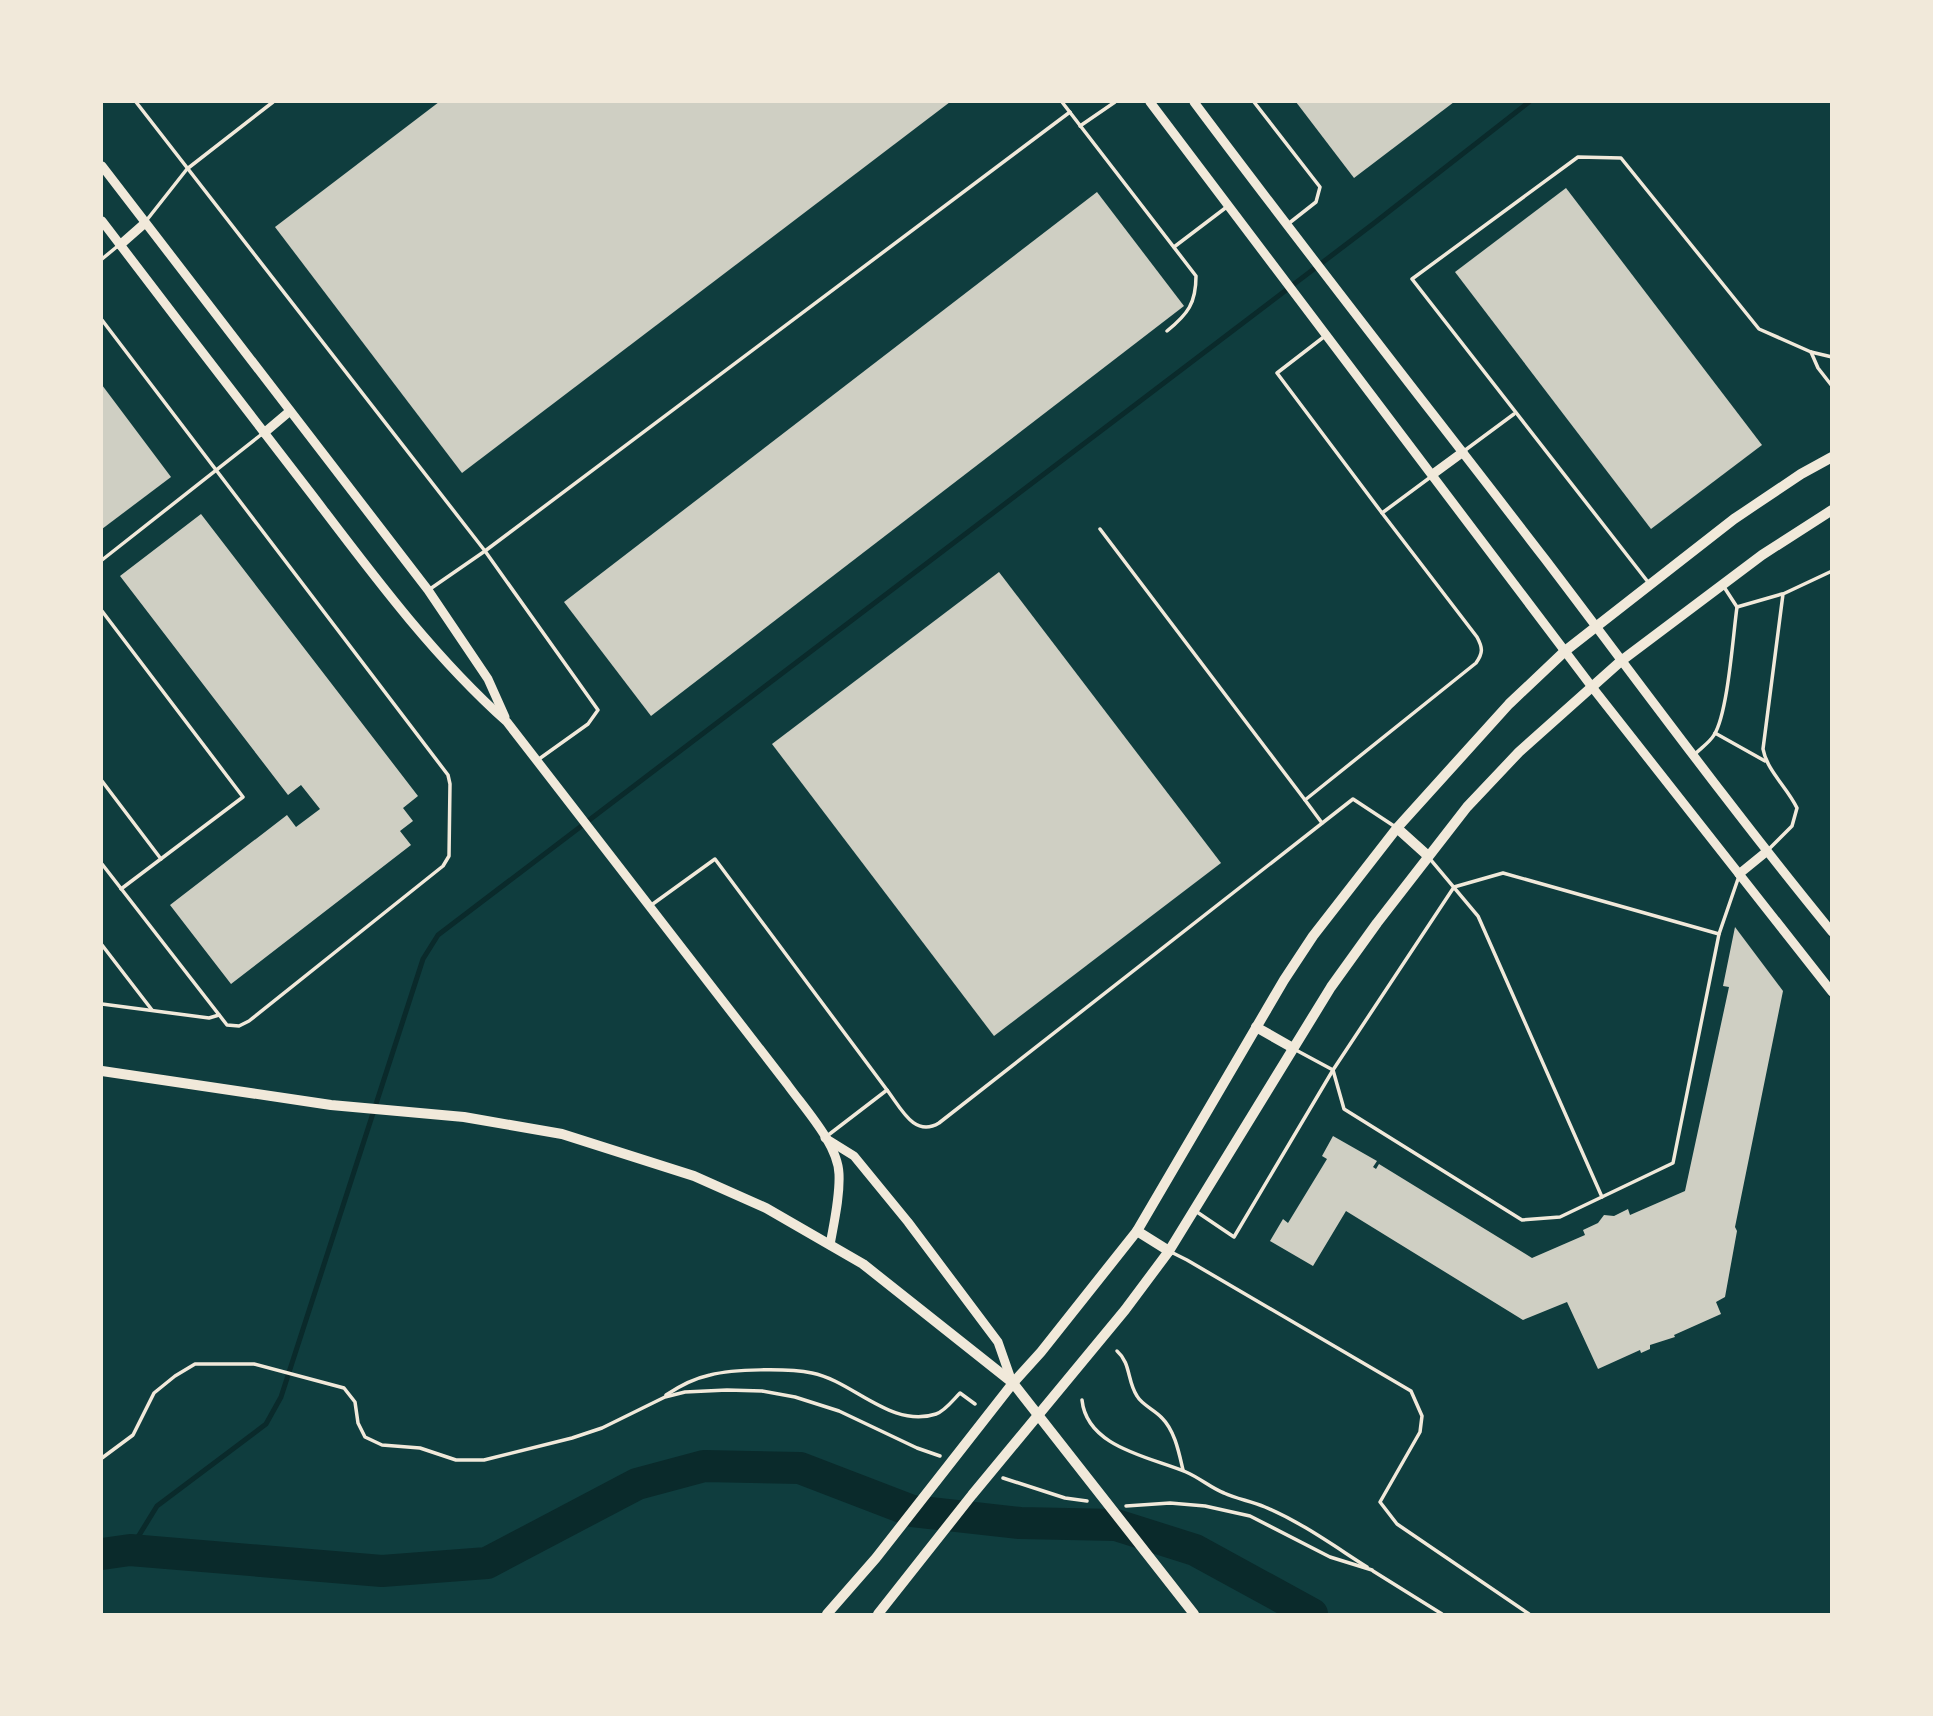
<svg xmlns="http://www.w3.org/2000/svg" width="1933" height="1716" viewBox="0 0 1933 1716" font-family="'Source Sans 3',sans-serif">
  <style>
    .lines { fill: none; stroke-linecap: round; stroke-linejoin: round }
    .stream { stroke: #0a2a2b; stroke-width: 5 }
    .river { stroke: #0a2a2b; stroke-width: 32 }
    .building { fill: #cfcfc3 }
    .path { stroke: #f1e9da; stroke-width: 3.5 }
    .service { stroke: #f1e9da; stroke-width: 3.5 }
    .tertiary { stroke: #f1e9da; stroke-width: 9 }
    .secondary { stroke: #f1e9da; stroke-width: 10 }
  </style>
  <rect width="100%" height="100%" fill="#0f3d3e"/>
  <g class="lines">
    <polyline class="stream" points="130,1550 157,1506 266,1424 281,1397 423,959 438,935 1373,224 1529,102"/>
    <polyline class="river" points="102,1554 130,1550 382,1571 487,1563 637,1484 704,1466 800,1468 912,1511 1020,1523 1116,1525 1195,1550 1312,1614"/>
  </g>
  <g class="building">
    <polygon points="439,102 950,102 462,473 275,227"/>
    <polygon points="1296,102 1454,102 1354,178"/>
    <polygon points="1566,188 1762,445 1651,529 1455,272"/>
    <polygon points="1097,192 1184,306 651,716 564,602"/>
    <polygon points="102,385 171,477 102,529"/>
    <polygon points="201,514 418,796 403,808 413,821 400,831 411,845 231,984 170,905 287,815 296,827 320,809 301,785 288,795 120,576"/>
    <polygon points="999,572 1221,863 994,1036 772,744"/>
    <polygon points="1735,927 1783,991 1735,1227 1737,1231 1725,1297 1716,1302 1721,1314 1674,1335 1675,1337 1650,1345 1650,1349 1641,1353 1640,1350 1598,1369 1567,1302 1523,1320 1346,1211 1313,1266 1270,1241 1283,1219 1288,1223 1327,1159 1322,1156 1333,1136 1377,1161 1373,1167 1376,1169 1379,1164 1532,1258 1585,1235 1583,1230 1598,1223 1604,1215 1614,1216 1628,1209 1630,1215 1685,1191 1729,987 1723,986"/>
  </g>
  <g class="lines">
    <g class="path">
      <path d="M 1117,1351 C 1131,1363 1127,1381 1137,1396 C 1142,1405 1155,1410 1162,1418 C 1175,1431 1179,1453 1183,1470"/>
      <path d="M 666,1395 C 678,1387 696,1378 710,1375 C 733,1369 788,1368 812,1373 C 853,1381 891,1429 936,1414 C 945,1411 953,1400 960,1393 L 975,1404"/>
      <path d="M 1082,1400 C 1087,1448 1151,1457 1186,1472 C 1200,1478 1211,1488 1224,1493 C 1237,1499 1251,1501 1265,1507 C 1301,1522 1334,1546 1367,1567"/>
      <polyline points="102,1458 133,1435 154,1393 175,1376 195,1364 254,1364 344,1388 355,1402 358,1423 365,1437 382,1445 420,1448 456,1460 484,1460 572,1438 602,1428 665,1397 685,1392 727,1390 762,1391 795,1397 839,1411 917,1448 940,1456"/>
      <polyline points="1003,1478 1065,1498 1087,1501"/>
      <polyline points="1126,1506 1170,1503 1205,1506 1250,1516 1330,1557 1372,1570"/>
      <polyline points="1373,1571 1442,1614"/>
    </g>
    <g class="service">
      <polyline points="136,102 485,551 598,710 588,724 539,759"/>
      <path d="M 1062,102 L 1196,276 C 1196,303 1188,314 1167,331"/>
      <polyline points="1254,102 1320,187 1316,202 1288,224"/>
      <polyline points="1080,126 1115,102"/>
      <polyline points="146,221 187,169 273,102"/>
      <polyline points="1174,247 1228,206"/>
      <polyline points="102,259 119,245"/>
      <polyline points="102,320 448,775 450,784 449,856 443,866 249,1021 239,1026 227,1025 102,864"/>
      <polyline points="1325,336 1277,373 1382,513"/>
      <polyline points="1811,352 1818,368 1832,386"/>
      <polyline points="1464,451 1514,414"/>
      <polyline points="1100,529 1305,800"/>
      <polyline points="102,560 262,434"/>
      <polyline points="1648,582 1412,279 1578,157 1621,158 1759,329 1811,352 1832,357"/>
      <polyline points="430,589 485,551 1070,112"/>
      <polyline points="1737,607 1782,594"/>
      <polyline points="102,611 243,797 121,889"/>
      <polyline points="1715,733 1765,761"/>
      <path d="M 1695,754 C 1701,748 1710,742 1714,735 C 1728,713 1733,635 1737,607 L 1724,587"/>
      <polyline points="102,781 161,859"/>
      <path d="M 1322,823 L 1305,800 L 1476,663 C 1483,653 1483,648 1477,637 L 1382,513 L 1432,476"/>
      <path d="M 1768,850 L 1792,826 L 1797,808 C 1787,787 1767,771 1763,749 L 1783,594 L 1832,571"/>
      <polyline points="1431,860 1478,916 1602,1197"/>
      <polyline points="650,906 715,859 887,1090"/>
      <polyline points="102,945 152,1010"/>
      <polyline points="102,1004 209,1018 219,1015"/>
      <polyline points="1294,1049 1333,1070 1344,1109 1522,1220 1560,1217 1673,1163 1719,934 1739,876"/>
      <path d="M 827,1136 L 887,1090 C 901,1108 914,1138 939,1123 L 1353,799 L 1397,828"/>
      <polyline points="1197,1212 1234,1237 1333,1070 1454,887 1503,873 1719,934"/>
      <polyline points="1171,1252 1187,1260 1411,1391 1422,1416 1420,1432 1380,1502 1397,1524 1529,1614"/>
    </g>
    <g class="tertiary">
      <polyline points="1150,102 1592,687 1832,992"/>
      <path d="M 1194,102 C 1309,256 1428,407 1545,559 C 1640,684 1732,810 1832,932"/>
      <polyline points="102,166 428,590 488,679 505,717"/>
      <path d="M 102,221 C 172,313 242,404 313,496 C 373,575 433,656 507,722 L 787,1084 C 804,1108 838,1144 839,1174 C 840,1197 834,1222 830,1245"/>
      <polyline points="120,245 145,223"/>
      <polyline points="264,433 290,411"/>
      <polyline points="1433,474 1463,452"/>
      <polyline points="1739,874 1766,852"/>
      <polyline points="825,1138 854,1156 908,1222 998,1342 1012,1382"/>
    </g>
    <g class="secondary">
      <polyline points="1397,828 1427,855"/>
      <polyline points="1256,1027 1293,1048"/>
      <polyline points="102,1071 331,1105 464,1117 562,1134 694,1176 766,1208 863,1264 1013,1383 1194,1614"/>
      <polyline points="1137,1231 1169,1251"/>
      <polyline points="827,1614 876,1558 1013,1383 1041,1352 1137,1231 1284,980 1313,936 1397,828 1509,704 1565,651 1734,519 1801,474 1832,457"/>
      <polyline points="878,1614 972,1495 1125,1310 1169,1251 1331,987 1377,923 1467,807 1519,752 1621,661 1762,555 1832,510"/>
    </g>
  </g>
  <rect width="1933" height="1716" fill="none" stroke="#f1e9da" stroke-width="206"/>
</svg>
